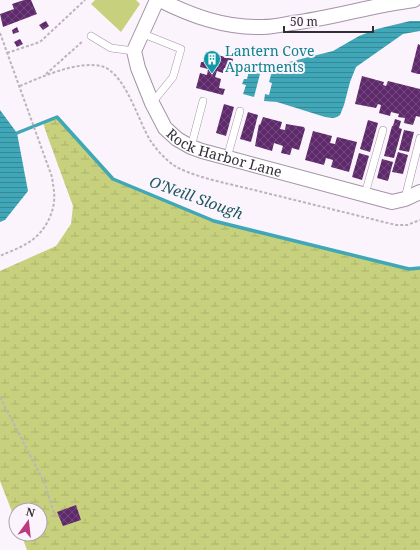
<svg xmlns="http://www.w3.org/2000/svg" width="420" height="550" viewBox="0 0 420 550" font-family="'Noto Serif',serif">
  <style>
    .wetland { fill: url(#wetland-marsh) }
    .park { fill: #c7d07c }
    .water { fill: url(#water-rules) }
    .lines { fill: none; stroke-linecap: round; stroke-linejoin: round }
    .stream { stroke: #3fa7b7; stroke-width: 3.5 }
    .building { fill: url(#building-cross-hatch) }
    .service-casing { stroke: #a394a6; stroke-width: 8 }
    .minor-casing { stroke: #a394a6; stroke-width: 16 }
    .path { stroke: #bbb4bc; stroke-width: 2; stroke-dasharray: 3 2; stroke-linecap: butt }
    .service { stroke: #fff; stroke-width: 7 }
    .minor { stroke: #fff; stroke-width: 14 }
    .labels { text-anchor: middle; stroke-width: 4; stroke-linejoin: round; paint-order: stroke }
    .culture-label { font-size: 14px; fill: #0d838f; stroke: #fbf4fc; text-anchor: start }
    .street-label { font-size: 14px; fill: #332d35; stroke: #fbf4fc }
    .water-label { font-size: 15px; font-style: italic; fill: #1e5861; stroke: #fbf4fc }
  </style>
  <defs>
    <pattern id="wetland-marsh" width="20" height="14" patternUnits="userSpaceOnUse"><rect width="20" height="14" fill="#c7d07c"/><path d="M1 5h8M5 5V1M11 12h8M15 12V8" fill="none" stroke="#abb36c"/></pattern>
    <pattern id="water-rules" width="6" height="5" patternUnits="userSpaceOnUse"><rect width="6" height="5" fill="#3fa7b7"/><path d="M0 2.5h6" fill="none" stroke="#358896"/></pattern>
    <pattern id="building-cross-hatch" width="8" height="8" patternUnits="userSpaceOnUse"><rect width="8" height="8" fill="#5f2a6c"/><path d="M0 0l8 8M0 8l8-8" fill="none" stroke="#73487d"/></pattern>
  </defs>
  <rect width="100%" height="100%" fill="#fbf4fc"/>
  <polygon class="wetland" points="57,117 113,179 214,221 409,269 420,268 420,550 27,550 21,534 40,534 40,510 16,510 16,522 0,481 0,271 56,246 71,224 73,206 47,135 43,122"/>
  <polygon class="park" points="95,0 136,0 140,4 121,32 91,4"/>
  <g class="water">
    <polygon points="410,21 420,21 420,31 403,34 356,67 350,82 344,105 340,115 337,117 333,118 325,117 277,102 264,101 265,94 269,95 272,83 269,82 274,64 285,63 333,51 359,36 377,29"/>
    <polygon points="249,71 260,74 254,97 243,94 246,85 242,84 244,79 247,79"/>
    <polygon points="0,110 17,133 28,191 5,220 0,222"/>
  </g>
  <g class="lines">
    <polyline class="stream" points="17,133 57,117 113,179 214,221 409,269 420,268"/>
  </g>
  <g class="building">
    <polygon points="24,0 31,0 37,14 3,27 0,14 14,9 12,4"/>
    <polygon points="46,21 49,26 43,30 39,25"/>
    <polygon points="17,27 19,32 13,34 12,30"/>
    <polygon points="20,39 23,44 17,47 14,42"/>
    <polygon points="418,44 420,45 420,74 418,74 411,72"/>
    <polygon points="206,52 233,59 230,70 224,68 223,73 217,71 215,77 221,79 219,88 225,89 223,95 196,88 200,73 207,75 208,69 200,67 201,62 203,62"/>
    <polygon points="362,76 384,82 383,85 386,86 388,81 420,89 420,117 416,116 413,125 404,123 405,118 398,117 399,114 391,112 390,116 379,113 381,105 378,104 376,108 355,104"/>
    <polygon points="224,104 234,107 226,136 216,133"/>
    <polygon points="248,112 258,115 251,142 240,139"/>
    <polygon points="263,117 282,122 280,129 285,130 286,124 304,127 305,129 299,150 292,148 290,155 281,153 283,146 274,143 272,151 255,146 259,124 260,125"/>
    <polygon points="395,119 401,121 399,128 402,129 394,158 384,156 392,126 393,126"/>
    <polygon points="368,120 378,123 370,152 360,149"/>
    <polygon points="404,130 414,132 409,152 399,150"/>
    <polygon points="313,131 332,136 330,143 335,144 337,137 357,142 349,172 331,167 333,160 326,158 324,165 305,160"/>
    <polygon points="398,152 408,155 403,174 392,172"/>
    <polygon points="359,153 369,156 362,180 352,177"/>
    <polygon points="382,159 393,162 388,181 377,178"/>
    <polygon points="76,505 81,520 63,526 57,512"/>
  </g>
  <g class="lines">
    <g class="service-casing">
      <g id="service">
        <polyline points="141,33 181,49 173,77 152,103"/>
        <polyline points="91,36 111,48 134,51"/>
        <polyline points="191,147 203,101"/>
        <polyline points="227,158 240,111"/>
        <polyline points="365,194 383,130"/>
        <polyline points="405,198 420,138"/>
      </g>
    </g>
    <g class="minor-casing">
      <g id="minor">
        <path id="s1" d="M 157,0 L 134,51 L 138,68 L 152,103 L 165,128 L 177,139 L 191,147 L 202,151 L 392,202 L 405,199 L 420,192"/>
        <path d="M 160,0 C 192,16 225,28 262,27 C 271,27 282,25 292,23 C 333,18 373,5 414,0"/>
      </g>
    </g>
    <g class="path">
      <path d="M 0,33 L 52,177 C 53,185 55,193 54,202 C 52,219 41,236 26,244 C 18,249 8,252 0,256"/>
      <polyline points="7,53 40,42 85,0"/>
      <polyline points="46,74 83,41"/>
      <path d="M 20,86 C 41,77 81,59 104,67 C 126,76 138,120 150,140 C 156,149 164,158 172,164 C 188,176 230,184 250,189 C 299,201 347,213 396,225 L 407,225 L 420,220"/>
      <polyline points="0,397 45,484 55,517"/>
    </g>
    <use href="#service" class="service"/>
    <use href="#minor" class="minor"/>
  </g>
  <defs>
    <g id="building-pin" transform="scale(0.9)"><path d="M0 17L-7.5 6A9.5 9.5 0 1 1 7.5 6Z" fill="#0f9aa8" stroke="#fbf4fc"/><path d="M-4-6H4V6H1V3H-1V6H-4ZM-2.5-4.3h1.7v1.8h-1.7ZM.8-4.3h1.7v1.8H.8ZM-2.5-1h1.7V.8h-1.7ZM.8-1h1.7V.8H.8Z" fill="#fff"/></g>
  </defs>
  <g fill-rule="evenodd">
    <use href="#building-pin" x="212" y="59"/>
  </g>
  <g class="labels">
    <g class="culture-label">
      <text x="225" y="56">Lantern Cove<tspan x="225" dy="16">Apartments</tspan></text>
    </g>
    <g class="street-label">
      <text dy="5" stroke="none"><textPath href="#s1" startOffset="205">Rock Harbor Lane</textPath></text>
    </g>
    <g class="water-label">
      <text transform="translate(196 198) rotate(20)" y="5">O'Neill Slough</text>
    </g>
  </g>
  <g transform="translate(28 522) rotate(15)"><circle r="19" fill="#fbf4fc" stroke="#aba4ac"/>
  <path d="M0-3L7 15L0 10L-7 15Z" fill="#bd397f"/>
  <text y="-6" font-size="11" font-weight="bold" text-anchor="middle" fill="#332d35">N</text>
  </g>
  <path d="M284 26v6h89v-6" fill="none" stroke="#332d35" stroke-width="2"/>
  <text x="290" y="26" font-size="12" fill="#332d35" stroke="#fbf4fc" stroke-width="3" paint-order="stroke">50 m</text>
</svg>
